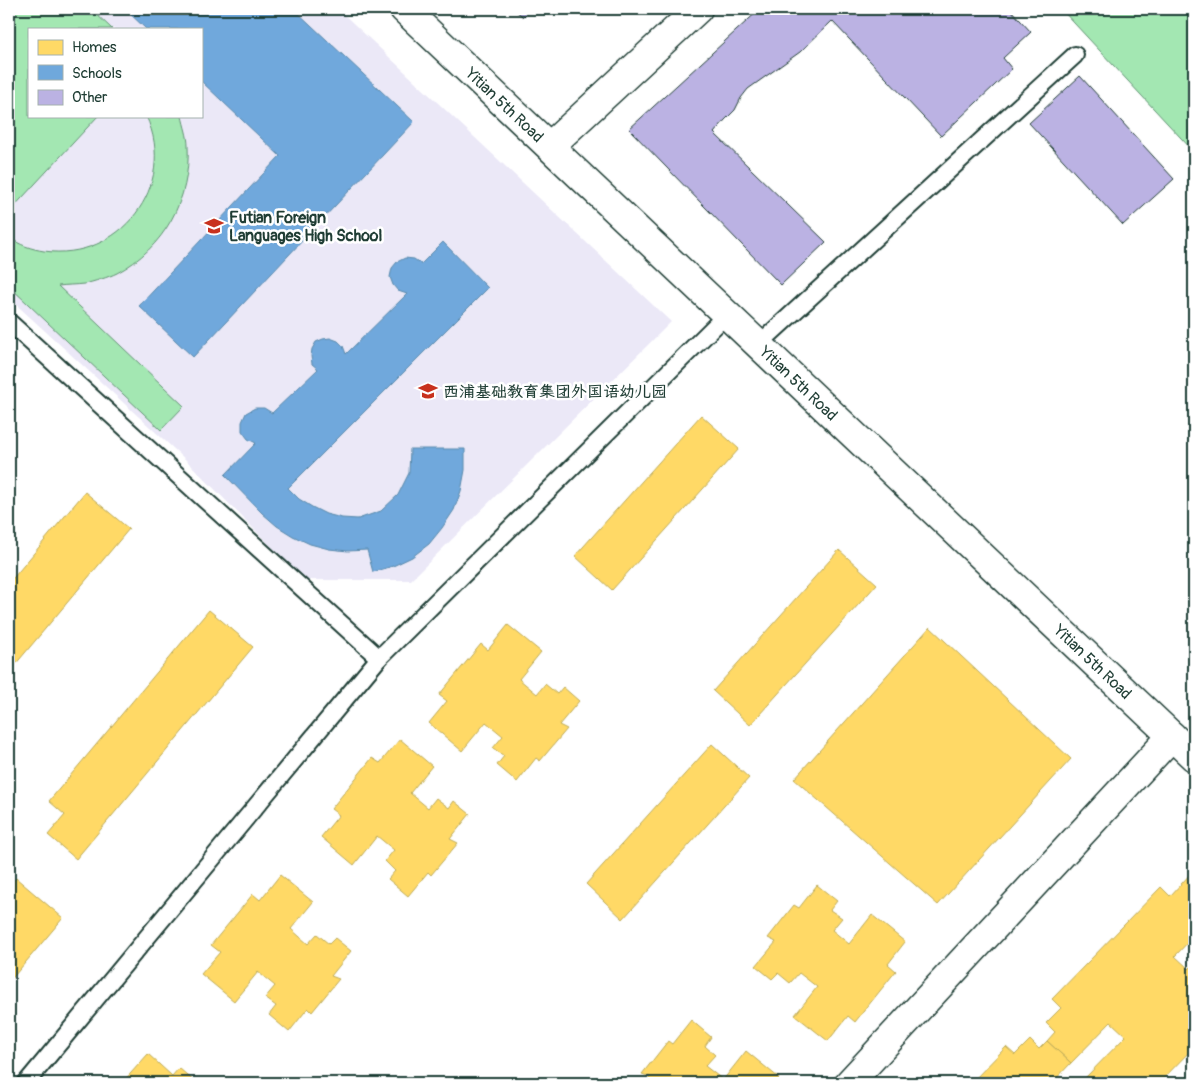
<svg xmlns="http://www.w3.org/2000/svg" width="1203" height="1092" viewBox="0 0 1203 1092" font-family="Pangolin,'LXGW WenKai TC',sans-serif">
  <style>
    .built { fill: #ebe8f7; fill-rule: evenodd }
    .green { fill: #a3e7b2; stroke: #619273 }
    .homes { fill: #ffd966; stroke: #bcaa57 }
    .schools { fill: #6fa8dc; stroke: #5788aa }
    .building { fill: #bbb2e3; stroke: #1f3d34 }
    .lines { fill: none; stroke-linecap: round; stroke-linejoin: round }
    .lane-casing { stroke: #1f3d34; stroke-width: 20 }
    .street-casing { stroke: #1f3d34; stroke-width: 31 }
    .lane { stroke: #fff; stroke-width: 16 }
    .street { stroke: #fff; stroke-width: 28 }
    .labels { text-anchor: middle; stroke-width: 5; stroke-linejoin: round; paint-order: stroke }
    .street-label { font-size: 16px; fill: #1f3d34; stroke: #fff }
    .poi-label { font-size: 16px; font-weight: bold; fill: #1f3d34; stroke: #fff; text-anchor: start }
  </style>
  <rect width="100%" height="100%" fill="#fff"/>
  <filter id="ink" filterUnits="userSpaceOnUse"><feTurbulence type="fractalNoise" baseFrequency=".02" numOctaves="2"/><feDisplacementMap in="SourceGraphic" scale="10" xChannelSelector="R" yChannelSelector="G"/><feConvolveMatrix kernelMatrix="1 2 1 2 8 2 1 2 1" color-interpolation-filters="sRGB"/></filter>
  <g filter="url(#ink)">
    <path class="built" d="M 9,9 L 338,9 L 671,322 L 411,580 L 304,580 L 186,460 L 9,298 ZM 29,29 L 201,29 L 201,116 L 29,116 Z"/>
    <g class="green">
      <polygon points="9,9 91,9 112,29 29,29 29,116 98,116 9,212"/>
      <polygon points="1061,9 1194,9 1194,152"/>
      <path d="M 146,116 L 182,116 C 184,126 188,136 188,146 C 191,199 164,248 117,273 C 109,277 93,282 84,284 C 75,285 66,285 58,286 L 184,406 L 161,430 L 9,286 L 9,237 C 19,245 32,249 44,251 C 119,262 179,186 146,116 Z"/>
    </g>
    <g class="homes">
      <polygon points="701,415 739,449 612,590 575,556"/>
      <polygon points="85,492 129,529 9,672 9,583"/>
      <polygon points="839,550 877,584 750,725 713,691"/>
      <polygon points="209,610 253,647 76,859 48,835 65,815 49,801"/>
      <polygon points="508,625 541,652 519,679 537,694 545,684 557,694 563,687 579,701 559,725 567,729 540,761 536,758 517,782 497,765 504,756 493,748 503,736 486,722 462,751 429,723 447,701 439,695 481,644 488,650"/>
      <polygon points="930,627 1071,759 938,905 794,779"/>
      <polygon points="400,739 432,766 410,793 428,808 436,798 449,808 454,801 470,814 450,839 458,843 431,875 428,872 408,896 388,879 395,871 385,861 394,850 377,836 354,865 321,837 339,815 331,809 372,758 380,763"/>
      <polygon points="712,744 749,778 623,919 586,884"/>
      <polygon points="1194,870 1194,936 1175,956 1189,969 1194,964 1194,1047 1159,1083 1091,1083 1085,1078 1126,1036 1111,1022 1071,1063 1047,1041 1055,1032 1046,1023 1061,1008 1052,999 1161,887 1170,896"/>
      <polygon points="280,875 313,902 291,929 308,944 317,934 329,944 335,938 351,951 331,976 339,979 312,1012 308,1008 289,1032 269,1015 276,1006 265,998 275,986 258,972 234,1001 201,974 220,952 211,945 253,894 260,900"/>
      <polygon points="16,878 63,918 9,982 9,886"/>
      <polygon points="817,885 837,901 830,910 842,918 832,930 849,944 872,915 905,942 888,964 896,971 855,1022 848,1016 828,1041 795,1015 817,987 799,973 790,983 778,973 772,979 756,966 776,942 768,938 794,905 799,908"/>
      <polygon points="691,1020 711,1037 705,1046 715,1055 705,1066 723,1080 746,1051 779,1078 775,1083 646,1083 650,1077 642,1074 668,1041 672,1044"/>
      <polygon points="1030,1040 1039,1049 1047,1041 1071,1063 1052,1083 971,1083 1006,1047 1015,1055"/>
      <polygon points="148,1054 172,1076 179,1068 196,1083 122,1083"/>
      <polygon points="1085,1078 1091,1083 1080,1083"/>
    </g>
    <g class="schools">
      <polygon points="125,9 294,9 414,122 193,357 139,306 280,156 201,81 201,29 146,29"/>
      <polygon points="443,242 488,288 288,488 299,499 312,507 326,514 342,518 358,519 381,511 398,495 409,473 410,449 465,449 465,470 461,491 454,510 442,528 429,544 412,557 393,566 373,572 367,550 348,551 329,549 310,544 293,536 277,526 262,513 225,475 256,443 248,439 242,431 242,422 246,413 255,408 264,408 272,413 318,369 312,364 311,356 312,349 316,342 323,339 330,338 338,341 343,346 346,354 407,294 398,291 393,285 390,277 392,268 397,262 405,258 414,259 421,264"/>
    </g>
    <g class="building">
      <polygon points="514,9 531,9 523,17"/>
      <polygon points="760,9 1010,9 1031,32 1003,58 1012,69 941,136 832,21 800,52 748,89 741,98 735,110 725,120 714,133 826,242 781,285 629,129"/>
      <polygon points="1080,76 1174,179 1123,225 1029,123"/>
    </g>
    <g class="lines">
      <g class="lane-casing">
        <g id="lane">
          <polyline points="9,322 379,658"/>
          <polyline points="759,344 1075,55"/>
          <polyline points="26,1083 379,658 727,314"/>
        </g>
      </g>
      <g class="street-casing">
        <g id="street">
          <path id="s1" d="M 404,9 L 1194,757"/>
          <polyline points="550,146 698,9"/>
          <polyline points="849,1083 1172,736"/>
        </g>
      </g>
      <use href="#lane" class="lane"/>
      <use href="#street" class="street"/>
    </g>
  </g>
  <defs>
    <g id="school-bare" transform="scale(1.5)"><path d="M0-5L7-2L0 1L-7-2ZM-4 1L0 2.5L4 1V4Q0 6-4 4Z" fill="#c8321e" stroke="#fff" stroke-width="2.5" paint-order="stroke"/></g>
  </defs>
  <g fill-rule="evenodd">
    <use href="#school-bare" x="214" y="226"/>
    <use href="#school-bare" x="428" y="391"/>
  </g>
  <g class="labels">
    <g class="street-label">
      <text dy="6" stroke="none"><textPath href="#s1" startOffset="139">Yitian 5th Road</textPath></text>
      <text dy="6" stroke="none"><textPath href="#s1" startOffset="544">Yitian 5th Road</textPath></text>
      <text dy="6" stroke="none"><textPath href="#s1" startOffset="949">Yitian 5th Road</textPath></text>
    </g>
    <g class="poi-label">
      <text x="229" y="223">Futian Foreign<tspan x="229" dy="18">Languages High School</tspan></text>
      <text x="443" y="397">西浦基础教育集团外国语幼儿园</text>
    </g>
  </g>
  <rect width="1203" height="1092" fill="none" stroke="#fff" stroke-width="30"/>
  <rect x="15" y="15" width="1173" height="1062" fill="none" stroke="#1f3d34" stroke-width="2" filter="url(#ink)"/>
  <rect x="28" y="28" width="175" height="90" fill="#ffffff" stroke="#a5b1ae"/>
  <rect x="38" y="40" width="25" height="15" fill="#ffd966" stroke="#a5b1ae"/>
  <text x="72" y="52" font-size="15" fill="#1f3d34">Homes</text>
  <rect x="38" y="65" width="25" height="15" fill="#6fa8dc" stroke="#a5b1ae"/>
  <text x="72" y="78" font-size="15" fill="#1f3d34">Schools</text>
  <rect x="38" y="90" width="25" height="15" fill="#bbb2e3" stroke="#a5b1ae"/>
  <text x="72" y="102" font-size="15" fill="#1f3d34">Other</text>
</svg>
